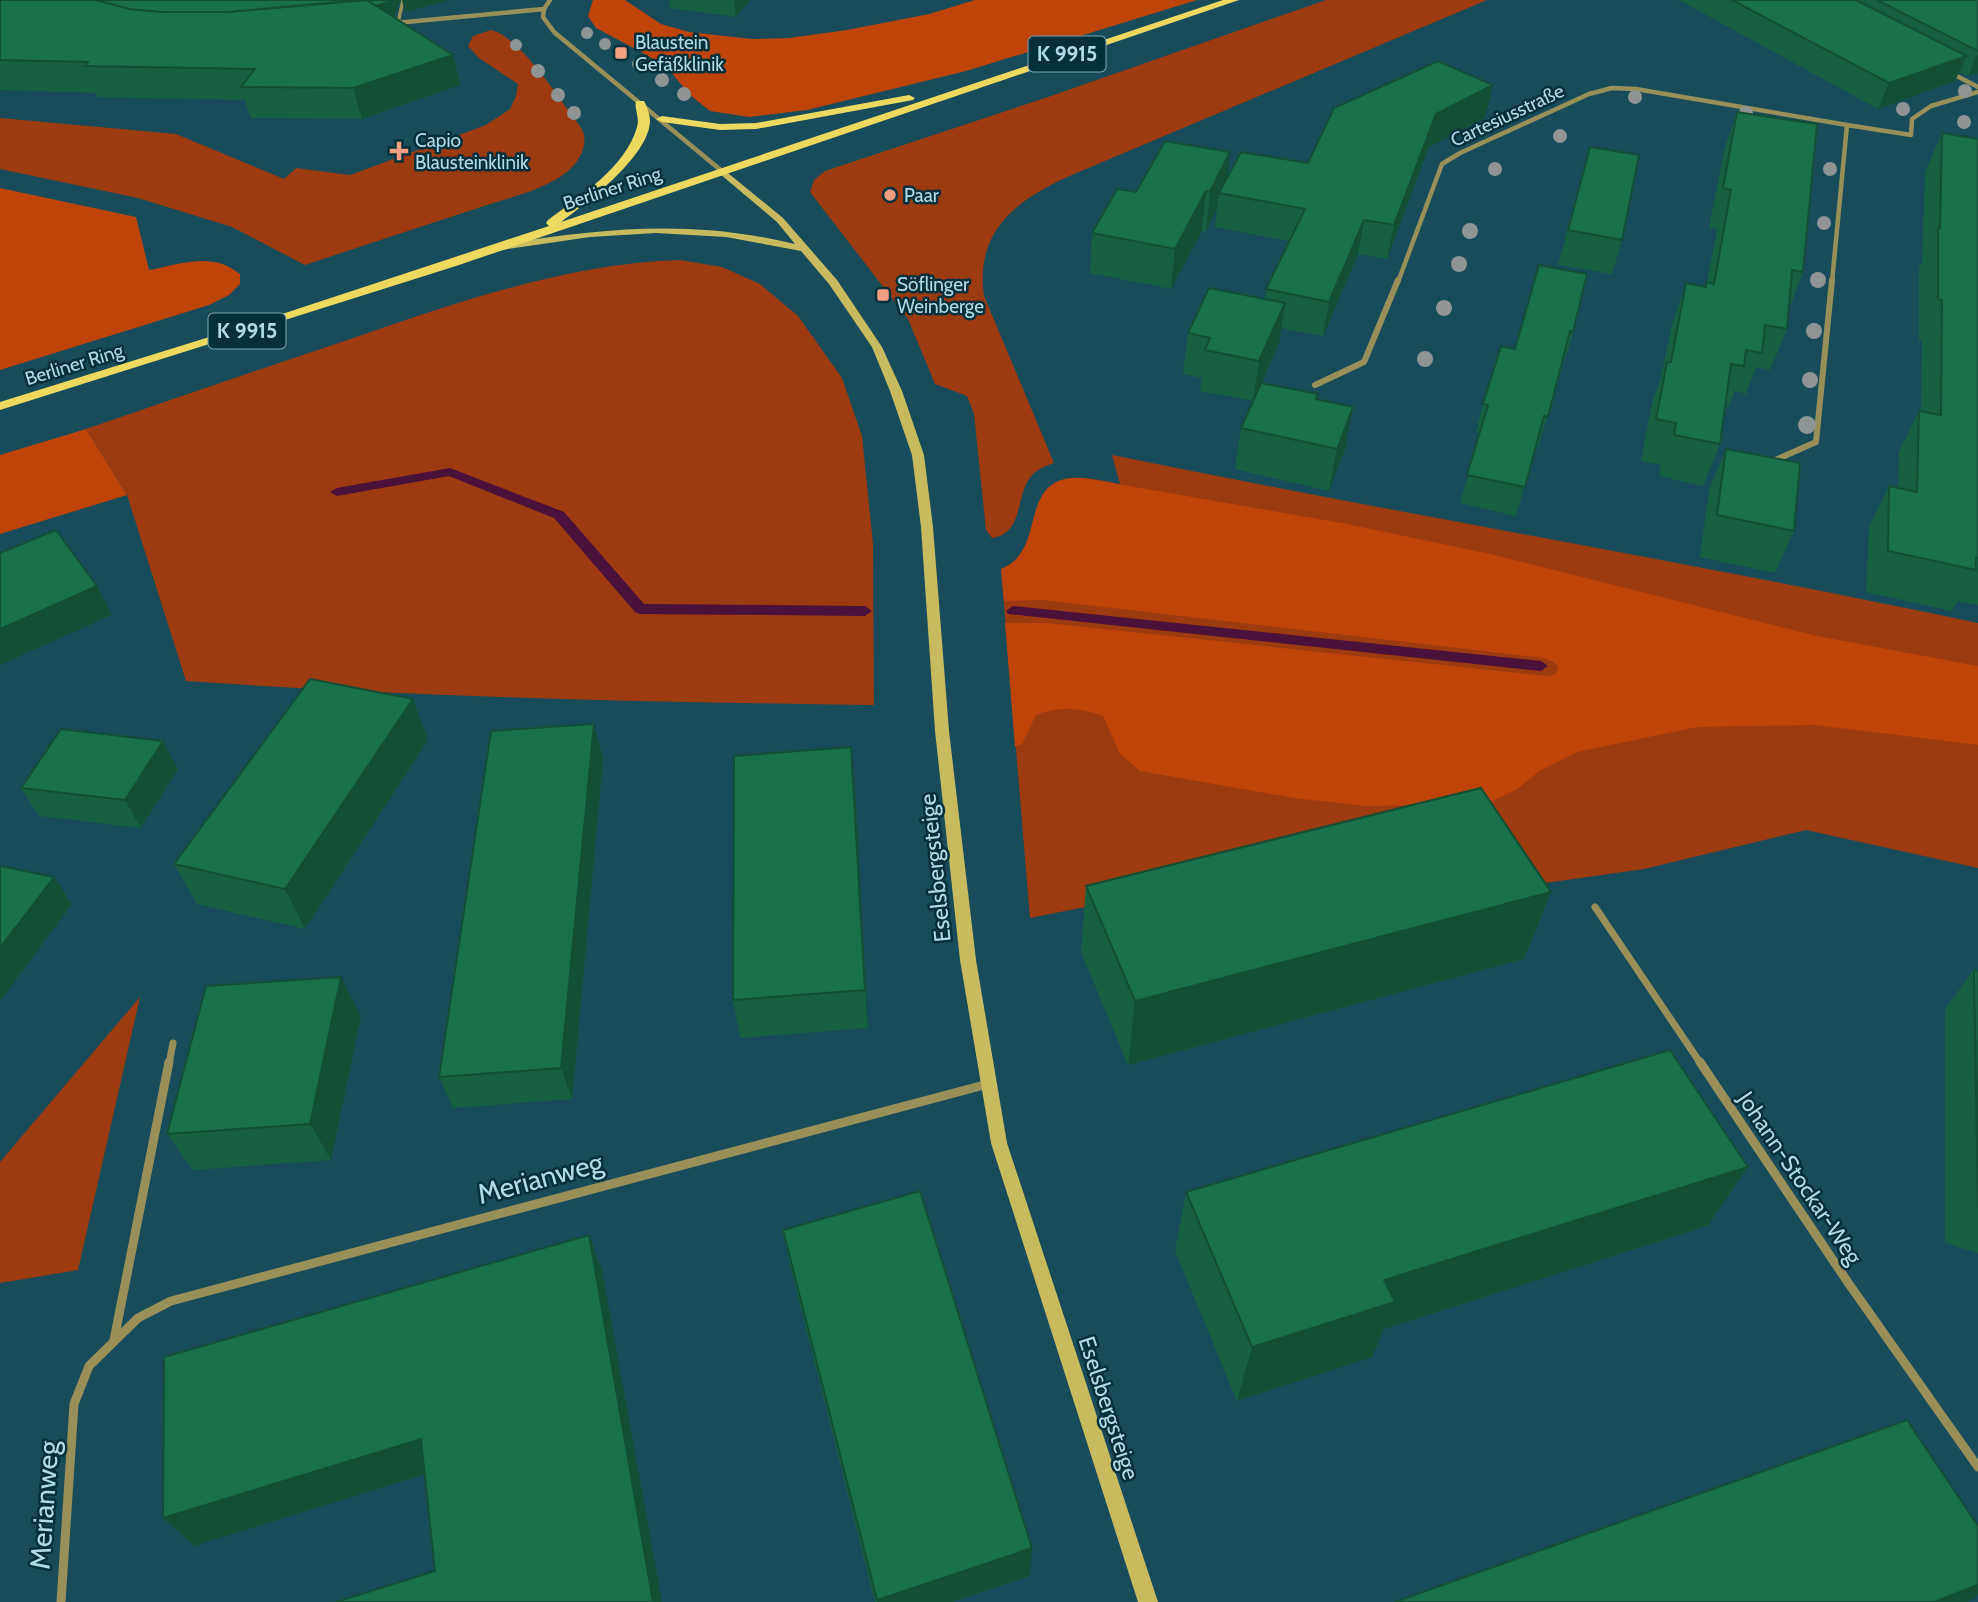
<svg xmlns="http://www.w3.org/2000/svg" width="1978" height="1602" viewBox="0 0 1978 1602" font-family="Cabin,sans-serif">
  <style>
    .green { fill: #9c3a10 }
    .forest { fill: #be440a }
    .lines { fill: none; stroke-linecap: round; stroke-linejoin: round }
    .stream { fill: #4a113b; fill-rule: evenodd }
    .lane { stroke: #999059; stroke-width: 3.5 }
    .street-far3 { stroke: #999059; stroke-width: 4.5 }
    .street-far2 { stroke: #999059; stroke-width: 6 }
    .street-far1 { stroke: #999059; stroke-width: 7 }
    .street { stroke: #999059; stroke-width: 9 }
    .secondary { fill: #c8ba5e; fill-rule: evenodd }
    .primary { fill: #edd960; fill-rule: evenodd }
    .tree { fill: #8f9595 }
    .wall { fill: #166141 }
    .shaded-wall { fill: #124f35 }
    .building { fill: #19714c; stroke: #124f35; stroke-width: 2 }
    .poi-dot { fill: #f39f82; stroke: #04303c; stroke-width: 2.5 }
    .labels { text-anchor: middle; stroke-width: 5; stroke-linejoin: round; paint-order: stroke }
    .far-poi-label { font-size: 19px; fill: #afdae8; stroke: #04303c; text-anchor: start }
    .far-street-label { font-size: 19px; fill: #afdae8; stroke: #04303c }
    .shield { fill: #04303c; stroke: #7ca7b4; stroke-width: 2 }
    .shield-label { font-size: 21px; font-weight: bold; fill: #afdae8 }
    .street-label { font-size: 23px; fill: #afdae8; stroke: #04303c }
    .near-street-label { font-size: 28px; fill: #afdae8; stroke: #04303c }
  </style>
  <rect width="100%" height="100%" fill="#184c5a"/>
  <g class="green">
    <path d="M 1326,0 L 1487,0 L 1067,177 C 1014,202 975,232 984,296 L 1054,463 C 1046,466 1039,468 1033,474 C 1015,491 1025,534 992,538 L 986,530 L 974,414 L 967,396 L 935,384 L 908,319 L 810,192 L 814,180 L 825,171 L 1048,97 Z"/>
    <path d="M 491,30 C 520,36 561,102 580,126 C 591,142 580,161 567,172 C 543,191 506,198 478,208 C 420,227 362,246 305,265 L 232,227 L 138,198 L 0,169 L 0,118 L 176,134 L 284,179 L 296,168 L 350,175 L 486,125 L 510,109 L 516,96 L 518,84 L 479,58 L 468,46 L 473,36 Z"/>
    <path d="M 680,260 L 722,267 L 760,284 L 798,316 L 842,378 L 862,436 L 873,544 L 874,705 C 644,702 415,697 186,681 L 127,495 L 86,429 C 178,397 270,366 362,335 C 464,300 572,263 680,260 Z"/>
    <path d="M 1112,455 C 1400,514 1691,562 1978,623 L 1978,868 L 1806,830 L 1644,869 L 1509,888 L 1452,834 L 1030,918 L 1001,569 C 1044,553 1023,484 1070,478 C 1087,477 1104,481 1120,484 Z"/>
    <polygon points="140,997 78,1270 0,1283 0,1162"/>
  </g>
  <g class="forest">
    <polygon points="593,0 625,0 661,24 689,32 752,39 789,38 847,30 929,14 975,0 1197,0 966,71 807,110 749,117 710,111 690,95 670,71 647,55 596,28 588,16"/>
    <path d="M 0,188 L 136,217 L 149,270 C 181,264 212,251 240,274 L 240,284 L 229,295 L 209,305 L 0,370 Z"/>
    <polygon points="86,429 127,495 0,534 0,455"/>
    <path d="M 1083,478 L 1342,523 L 1486,553 L 1817,636 L 1978,666 L 1978,745 L 1815,725 L 1697,727 L 1577,752 L 1541,770 L 1516,790 L 1486,804 L 1365,806 L 1294,798 L 1140,771 L 1120,754 L 1103,716 C 1079,708 1060,706 1036,715 L 1022,744 L 1015,747 L 1005,623 L 1047,623 L 1547,676 L 1556,674 L 1558,668 L 1554,662 L 1543,658 L 1043,600 L 1004,601 L 1001,569 C 1042,553 1023,500 1056,482 C 1064,478 1075,478 1083,478 Z"/>
  </g>
  <g class="lines">
    <g class="stream">
      <polygon points="450,468 564,512 644,604 865,606 872,611 865,616 640,614 635,612 554,518 449,476 337,496 330,492 337,488"/>
      <polygon points="1013,606 1541,661 1548,666 1541,671 1008,614 1006,611"/>
    </g>
    <polyline class="lane" points="398,23 403,0"/>
    <g class="street-far3">
      <polyline points="544,9 543,17 554,32 723,172"/>
      <polyline points="544,9 550,0"/>
      <polyline points="395,23 544,9"/>
      <polyline points="1951,73 1978,87"/>
      <polyline points="1398,282 1442,164 1460,153 1589,94 1612,88 1636,89 1847,125"/>
      <polyline points="1832,282 1847,125 1911,135 1912,119 1931,106 1978,92"/>
    </g>
    <g class="street-far2">
      <polyline points="1315,385 1364,362 1398,280"/>
      <polyline points="1771,462 1816,442 1832,280"/>
    </g>
    <g class="street-far1">
      <polyline points="1595,907 1701,1064"/>
      <polyline points="169,1064 173,1043"/>
    </g>
    <g class="street">
      <polyline points="1700,1062 1849,1284 1978,1467"/>
      <polyline points="114,1340 169,1062"/>
      <polyline points="61,1602 74,1404 89,1366 138,1318 171,1301 988,1084"/>
    </g>
    <path class="secondary" d="M 723,169 L 783,218 L 837,280 L 882,347 L 902,391 L 924,455 L 933,527 L 949,731 L 976,960 L 1007,1143 L 1158,1602 L 1138,1602 L 991,1143 L 960,960 L 935,731 L 921,527 L 912,455 L 890,391 L 872,347 L 829,284 L 801,251 L 726,237 L 656,233 L 590,237 L 502,250 L 497,247 L 502,244 C 606,228 691,219 795,244 L 777,222 L 720,174 L 718,172 Z"/>
    <g class="primary">
      <path d="M 1223,0 L 1239,0 L 456,266 L 0,410 L 0,402 L 267,319 L 549,226 L 546,223 L 548,220 C 579,197 626,167 637,127 C 640,118 634,109 636,101 L 644,101 C 647,106 650,115 650,121 C 649,156 587,203 561,222 Z"/>
      <polygon points="909,95 915,98 913,100 756,129 720,130 662,122 656,119 662,116 720,124 756,123"/>
    </g>
  </g>
  <g class="tree">
    <circle cx="587" cy="33" r="6"/>
    <circle cx="605" cy="44" r="6"/>
    <circle cx="516" cy="45" r="6"/>
    <circle cx="638" cy="64" r="6"/>
    <circle cx="538" cy="71" r="7"/>
    <circle cx="662" cy="80" r="7"/>
    <circle cx="1965" cy="91" r="7"/>
    <circle cx="684" cy="94" r="7"/>
    <circle cx="558" cy="95" r="7"/>
    <circle cx="1635" cy="97" r="7"/>
    <circle cx="1903" cy="109" r="7"/>
    <circle cx="574" cy="113" r="7"/>
    <circle cx="1746" cy="113" r="7"/>
    <circle cx="1964" cy="122" r="7"/>
    <circle cx="1560" cy="136" r="7"/>
    <circle cx="1495" cy="169" r="7"/>
    <circle cx="1830" cy="169" r="7"/>
    <circle cx="1824" cy="223" r="7"/>
    <circle cx="1470" cy="231" r="8"/>
    <circle cx="1459" cy="264" r="8"/>
    <circle cx="1818" cy="280" r="8"/>
    <circle cx="1444" cy="308" r="8"/>
    <circle cx="1814" cy="331" r="8"/>
    <circle cx="1425" cy="359" r="8"/>
    <circle cx="1810" cy="380" r="8"/>
    <circle cx="1807" cy="425" r="9"/>
  </g>
  <g class="wall">
    <polygon points="0,0 400,0 395,15 392,16 453,55 460,85 362,119 251,118 245,100 98,97 96,93 0,90"/>
    <polygon points="669,0 750,0 736,17 670,8"/>
    <polygon points="1679,0 1978,0 1978,73 1968,76 1959,72 1955,81 1878,109"/>
    <polygon points="1737,112 1803,272 1789,309 1787,329 1770,370 1756,367 1746,394 1735,391 1728,407 1725,407 1720,444 1703,486 1659,476 1661,465 1641,461 1652,403 1661,377 1672,324 1686,283 1705,287 1707,282 1717,229 1709,228 1724,151"/>
    <polygon points="1485,118 1429,147 1387,259 1358,254 1323,336 1281,328 1279,343 1262,383 1318,394 1317,400 1345,449 1329,491 1235,469 1241,428 1253,401 1200,391 1202,378 1183,374 1188,333 1265,299 1266,289 1289,241 1215,227 1217,208 1206,231 1202,231 1171,289 1090,273 1092,233 1136,192 1230,152 1227,177 1308,163"/>
    <polygon points="1942,133 1978,139 1978,605 1958,601 1952,611 1866,592 1869,527 1889,486 1898,487 1899,452 1919,411 1921,411 1922,340 1919,340 1919,267 1922,262 1925,172"/>
    <polygon points="1590,147 1622,240 1612,274 1558,265"/>
    <polygon points="1539,265 1573,332 1565,360 1563,359 1539,446 1536,445 1516,516 1460,503 1480,433 1476,432 1483,404 1515,349"/>
    <polygon points="1726,449 1794,531 1775,573 1700,557 1709,490"/>
    <polygon points="428,740 305,929 197,904 174,864"/>
    <polygon points="851,747 855,788 868,1028 740,1038 733,1000"/>
    <polygon points="603,758 572,1099 453,1108 439,1077"/>
    <polygon points="178,769 141,828 39,816 21,788"/>
    <polygon points="1086,886 1551,892 1524,959 1128,1065 1081,952"/>
    <polygon points="1974,970 1978,971 1978,1253 1945,1243 1945,1009"/>
    <polygon points="361,1016 331,1160 193,1170 167,1134"/>
    <polygon points="1748,1167 1707,1226 1384,1329 1372,1357 1237,1401 1175,1251 1186,1192"/>
    <polygon points="783,1230 1030,1576 952,1602 875,1602 790,1265"/>
  </g>
  <g class="shaded-wall">
    <polygon points="392,0 400,0 395,15 375,20 237,33"/>
    <polygon points="402,0 451,0 405,12"/>
    <polygon points="734,0 750,0 736,17"/>
    <polygon points="1978,53 1978,73 1968,76"/>
    <polygon points="453,55 460,85 362,119 353,88"/>
    <polygon points="1967,56 1955,81 1878,109 1889,83"/>
    <polygon points="1493,85 1485,118 1429,147 1387,259 1394,225 1436,114"/>
    <polygon points="1230,152 1226,191 1219,193 1217,208 1206,231 1210,192"/>
    <polygon points="1206,191 1202,231 1171,289 1175,249"/>
    <polygon points="1364,220 1358,254 1323,336 1329,302"/>
    <polygon points="1285,303 1279,343 1253,402 1259,361"/>
    <polygon points="1353,407 1345,449 1329,491 1337,449"/>
    <polygon points="97,586 112,615 0,665 0,629"/>
    <polygon points="413,699 428,740 305,929 285,889"/>
    <polygon points="594,724 603,758 572,1099 561,1068"/>
    <polygon points="163,741 178,769 141,828 125,800"/>
    <polygon points="851,747 855,788 868,1028 865,990"/>
    <polygon points="54,877 72,904 1,1000 0,999 0,948"/>
    <polygon points="1551,892 1524,959 1128,1065 1135,1001"/>
    <polygon points="341,977 361,1016 331,1160 310,1124"/>
    <polygon points="1748,1167 1707,1226 1384,1329 1372,1357 1237,1401 1252,1347 1384,1280"/>
    <polygon points="589,1235 602,1270 662,1602 653,1602"/>
    <polygon points="421,1439 442,1469 194,1546 163,1518"/>
    <polygon points="1032,1548 1030,1576 952,1602 877,1602 877,1600"/>
    <polygon points="1978,1585 1978,1595 1968,1602 1934,1602"/>
  </g>
  <g class="building">
    <polygon points="0,0 96,0 130,9 163,12 227,12 367,0 453,55 353,88 241,87 255,69 85,66 88,62 0,60"/>
    <polygon points="96,0 361,0 227,12 163,12 130,9"/>
    <polygon points="367,0 392,0 392,1 376,6"/>
    <polygon points="1732,0 1856,0 1967,56 1889,83"/>
    <polygon points="1877,0 1978,0 1978,51"/>
    <polygon points="1438,61 1493,85 1436,114 1394,225 1364,220 1329,302 1266,289 1305,209 1219,193 1241,152 1308,163 1334,108"/>
    <polygon points="1737,112 1817,124 1803,272 1792,270 1787,329 1765,325 1762,353 1746,350 1744,366 1731,364 1720,444 1674,435 1676,423 1656,419 1667,362 1671,362 1686,283 1706,287 1706,282 1714,284 1731,190 1723,188"/>
    <polygon points="1942,133 1978,139 1978,558 1976,558 1976,570 1888,551 1889,486 1917,492 1919,411 1941,415 1942,300 1938,299 1938,227 1940,228"/>
    <polygon points="1165,141 1230,152 1210,192 1206,191 1175,249 1092,233 1117,189 1136,192"/>
    <polygon points="1590,147 1639,155 1622,240 1568,230"/>
    <polygon points="1539,265 1587,274 1573,332 1570,331 1548,417 1544,416 1525,487 1467,475 1488,405 1483,404 1501,346 1515,349"/>
    <polygon points="1209,288 1285,303 1259,361 1205,350 1210,338 1188,333"/>
    <polygon points="1261,383 1318,394 1316,399 1353,407 1337,449 1241,428"/>
    <polygon points="1726,449 1800,463 1794,531 1717,515"/>
    <polygon points="56,530 97,586 0,629 0,553"/>
    <polygon points="310,679 413,699 285,889 174,864"/>
    <polygon points="594,724 561,1068 439,1077 491,731"/>
    <polygon points="61,729 163,741 125,800 21,788"/>
    <polygon points="851,747 865,990 733,1000 734,756"/>
    <polygon points="1481,788 1551,892 1135,1001 1086,886"/>
    <polygon points="0,866 54,877 0,948"/>
    <polygon points="1974,970 1978,971 1978,1208"/>
    <polygon points="341,977 310,1124 167,1134 206,986"/>
    <polygon points="1670,1050 1748,1167 1384,1280 1395,1302 1252,1347 1186,1192"/>
    <polygon points="920,1191 1032,1548 877,1600 783,1230"/>
    <polygon points="589,1235 653,1602 336,1602 435,1571 421,1439 163,1518 164,1357"/>
    <polygon points="1907,1420 1978,1526 1978,1585 1934,1602 1395,1602"/>
  </g>
  <g class="poi-dot">
    <rect x="614" y="46" width="14" height="14" rx="3.5"/>
    <path d="M395.5 140.5h7v7h7v7h-7v7h-7v-7h-7v-7h7z"/>
    <circle cx="890" cy="195" r="7"/>
    <rect x="876" y="288" width="14" height="14" rx="3.5"/>
  </g>
  <g class="labels">
    <g class="far-poi-label">
      <text x="635" y="49">Blaustein<tspan x="635" dy="22">Gefäßklinik</tspan></text>
      <text x="415" y="147">Capio<tspan x="415" dy="22">Blausteinklinik</tspan></text>
      <text x="904" y="202">Paar</text>
      <text x="897" y="291">Söflinger<tspan x="897" dy="22">Weinberge</tspan></text>
    </g>
    <g class="far-street-label">
      <text transform="translate(1507 115) rotate(-25)" y="7">Cartesiusstraße</text>
      <text transform="translate(612 188) rotate(-18)" y="7">Berliner Ring</text>
      <text transform="translate(74 364) rotate(-17)" y="7">Berliner Ring</text>
    </g>
    <g class="shield">
      <rect x="1028.5" y="36.5" width="77" height="35" rx="5"/>
      <rect x="208.5" y="313.5" width="77" height="35" rx="5"/>
    </g>
    <g class="shield-label">
      <text x="1067" y="61">K 9915</text>
      <text x="247" y="338">K 9915</text>
    </g>
    <g class="street-label">
      <text transform="translate(935 868) rotate(-96)" y="8">Eselsbergsteige</text>
      <text transform="translate(1800 1178) rotate(56)" y="8">Johann-Stockar-Weg</text>
      <text transform="translate(1109 1408) rotate(72)" y="8">Eselsbergsteige</text>
    </g>
    <g class="near-street-label">
      <text transform="translate(540 1178) rotate(-15)" y="10">Merianweg</text>
      <text transform="translate(44 1505) rotate(-86)" y="10">Merianweg</text>
    </g>
  </g>
</svg>
